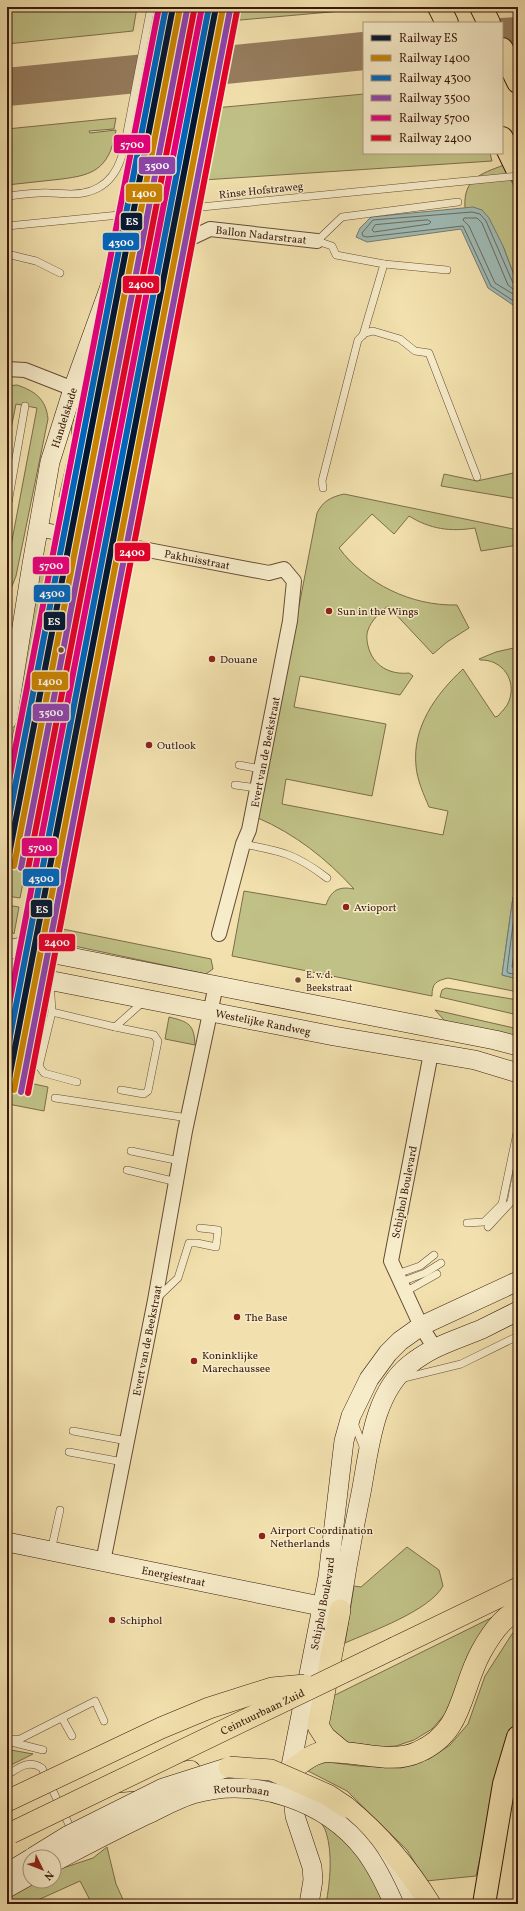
<svg xmlns="http://www.w3.org/2000/svg" width="525" height="1911" viewBox="0 0 525 1911" font-family="Vollkorn,serif">
  <style>
    .green { fill: #c0c186; stroke: #7c6d4a }
    .water { fill: #9fbbb5; stroke: #767a72 }
    .lines { fill: none; stroke-linecap: round; stroke-linejoin: round }
    .shore { stroke: #6c6a61; stroke-width: 1 }
    .taxiway { stroke: #967d5e; stroke-width: 38 }
    .lane-casing { stroke: #674b35; stroke-width: 8 }
    .street-casing { stroke: #674b35; stroke-width: 16 }
    .secondary-casing { stroke: #39190d; stroke-width: 20 }
    .primary-casing { stroke: #39190d; stroke-width: 22 }
    .highway-casing { stroke: #39190d; stroke-width: 24 }
    .lane { stroke: #f7ecca; stroke-width: 7 }
    .street { stroke: #f7ecca; stroke-width: 14 }
    .secondary { stroke: #f7ecca; stroke-width: 19 }
    .primary { stroke: #f2e1ae; stroke-width: 21 }
    .highway { stroke: #f2e1ae; stroke-width: 22 }
    .lane-bridge-casing { stroke: #674b35; stroke-width: 8; stroke-linecap: butt }
    .secondary-bridge-casing { stroke: #39190d; stroke-width: 20; stroke-linecap: butt }
    .primary-bridge-casing { stroke: #39190d; stroke-width: 22; stroke-linecap: butt }
    .lane-bridge { stroke: #f7ecca; stroke-width: 7 }
    .secondary-bridge { stroke: #f7ecca; stroke-width: 19 }
    .primary-bridge { stroke: #f2e1ae; stroke-width: 21 }
    .rail-1-casing { stroke: #f7ecca; stroke-width: 9 }
    .rail-2-casing { stroke: #f7ecca; stroke-width: 9 }
    .rail-3-casing { stroke: #f7ecca; stroke-width: 9 }
    .rail-4-casing { stroke: #f7ecca; stroke-width: 9 }
    .rail-5-casing { stroke: #f7ecca; stroke-width: 9 }
    .rail-6-casing { stroke: #f7ecca; stroke-width: 9 }
    .rail-1 { stroke: #011633; stroke-width: 6 }
    .rail-2 { stroke: #c88303; stroke-width: 6 }
    .rail-3 { stroke: #0065bd; stroke-width: 6 }
    .rail-4 { stroke: #8e44ad; stroke-width: 6 }
    .rail-5 { stroke: #e5007d; stroke-width: 6 }
    .rail-6 { stroke: #e4002b; stroke-width: 6 }
    .poi-dot { fill: #8f2418; stroke: #f7ecca; stroke-width: 1.5 }
    .bus-dot { fill: #7a4b2a; stroke: #f7ecca; stroke-width: 1.5 }
    .labels { text-anchor: middle; stroke-width: 3; stroke-linejoin: round; paint-order: stroke }
    .bus-label { font-size: 10px; fill: #39190d; stroke: #f7ecca; text-anchor: start }
    .street-label { font-size: 11px; fill: #39190d; stroke: #f7ecca }
    .poi-label { font-size: 11px; fill: #39190d; stroke: #f7ecca; text-anchor: start }
    .line-badge { stroke: #f7ecca; stroke-width: 1.5 }
    .badge-label { font-size: 11px; text-anchor: middle; font-weight: bold; fill: #fff }
  </style>
  <rect width="100%" height="100%" fill="#f2e1ae"/>
  <filter id="stains"><feTurbulence type="fractalNoise" baseFrequency=".005" numOctaves="4"/><feColorMatrix values="0 0 0 0 .2 0 0 0 0 .09 0 0 0 0 .02 0 0 0 .5 -.17"/></filter>
  <radialGradient id="worn" r=".72"><stop offset=".6" stop-color="#630" stop-opacity="0"/><stop offset="1" stop-color="#630" stop-opacity=".3"/></radialGradient>
  <g class="green">
    <polygon points="7,7 137,7 133,31 7,44"/>
    <polygon points="221,7 386,7 218,22"/>
    <polygon points="364,94 364,153 490,153 492,161 188,181 204,109"/>
    <path d="M 116,118 L 114,129 L 89,131 L 90,133 L 116,130 C 109,172 91,176 53,180 C 38,182 22,183 7,185 L 7,129 Z"/>
    <path d="M 504,165 L 518,195 L 518,286 L 503,246 L 465,208 C 463,179 480,174 504,165 Z"/>
    <polygon points="148,229 103,363 92,359 139,230"/>
    <polygon points="144,296 143,309 112,452 103,455 88,529 83,524 78,515 82,486 94,435"/>
    <path d="M 17,385 C 35,391 46,399 48,419 L 16,576 L 7,599 L 7,567 L 37,408 L 16,404 L 7,449 L 7,386 Z"/>
    <polygon points="71,419 82,424 64,498 59,497 72,439"/>
    <path d="M 124,442 C 125,460 131,516 119,529 C 113,536 104,533 96,532 L 99,514 L 109,491 Z"/>
    <polygon points="518,472 518,499 441,486 444,474 477,481"/>
    <path d="M 344,494 L 518,530 L 518,545 L 481,551 L 475,528 C 450,532 430,529 409,516 L 394,534 L 372,514 L 339,548 C 366,584 411,606 457,605 L 469,628 L 447,642 L 433,654 L 388,606 C 380,612 371,621 368,630 C 366,636 367,641 368,646 C 373,666 390,675 409,673 L 413,676 L 400,695 L 300,676 L 294,707 L 386,724 L 372,796 L 286,779 L 282,804 L 443,835 L 448,811 L 429,807 C 424,795 417,780 416,766 C 412,727 436,694 463,669 L 495,717 L 498,716 C 502,711 507,707 509,701 C 517,680 502,659 480,660 L 479,659 L 496,652 L 518,647 L 518,896 L 513,897 L 502,975 L 518,979 L 518,992 L 448,978 C 436,981 432,983 432,996 L 232,956 L 244,891 L 326,905 C 331,890 339,886 354,889 C 327,859 295,834 258,818 L 317,513 C 323,501 331,497 344,494 Z"/>
    <polygon points="39,569 50,571 7,792 7,766 18,707"/>
    <polygon points="66,574 75,576 76,613 20,898 7,896 7,873 31,750 45,703 60,627 61,594"/>
    <polygon points="7,905 19,907 14,934 7,927"/>
    <polygon points="23,921 211,959 213,969 206,974 41,939 24,931"/>
    <polygon points="20,983 29,995 36,1011 20,1081 48,1087 44,1111 8,1104 7,1109 7,1036 13,1025"/>
    <polygon points="446,988 518,1000 518,1015 440,997 442,990"/>
    <polygon points="435,1010 514,1028 518,1029 518,1039 445,1021"/>
    <path d="M 169,1017 C 189,1022 194,1024 195,1045 L 165,1039 Z"/>
    <path d="M 407,1547 L 439,1570 L 443,1586 C 429,1611 372,1631 345,1643 L 354,1586 L 361,1587 Z"/>
    <polygon points="507,1610 446,1713 432,1729 414,1740 396,1746 381,1747 347,1742 327,1727 331,1697"/>
    <polygon points="518,1627 518,1718 501,1765 476,1876 426,1881 407,1850 347,1791 308,1771 317,1765 327,1762 359,1766 401,1768 429,1759 450,1745 468,1724 485,1676 512,1634"/>
    <polygon points="11,1750 33,1754 7,1767 7,1751"/>
    <path d="M 318,1819 L 358,1851 L 390,1904 L 326,1904 C 330,1882 333,1854 326,1832 C 325,1828 321,1823 318,1819 Z"/>
    <polygon points="107,1847 116,1884 125,1904 92,1904 80,1881 29,1904 7,1904 7,1896 35,1881 54,1881 54,1871 93,1858"/>
  </g>
  <g class="water">
    <polygon points="473,207 482,210 489,218 503,246 518,286 518,312 513,305 488,288 461,229 367,242 356,237 360,228 371,217"/>
    <polygon points="518,896 518,979 502,975 513,897"/>
  </g>
  <g class="lines">
    <g class="shore">
      <polygon points="428,220 431,222 429,224 374,232 372,230 375,225"/>
      <polyline points="518,285 513,283 486,221 480,214 472,212 373,220 362,233 363,236 367,237 463,226 491,286 518,304"/>
      <polyline points="518,290 513,289 508,285 482,223 477,218 464,218 463,220 469,226 495,283 518,297"/>
      <polyline points="518,900 516,901 507,971 508,973 518,975"/>
      <polyline points="518,924 512,967 518,969"/>
    </g>
    <g class="taxiway">
      <polyline points="502,37 518,36"/>
      <polyline points="7,87 364,51"/>
    </g>
    <g class="lane-casing">
      <g id="lane">
        <path d="M 7,196 C 21,195 36,192 50,193 C 57,193 64,194 71,194 C 102,194 118,176 124,148 L 151,7"/>
        <polyline points="7,254 36,261 60,273"/>
        <polyline points="384,264 447,270"/>
        <polyline points="363,335 384,264 336,255 332,246 317,241 342,217 458,202"/>
        <polyline points="323,488 322,481 358,340 365,333 373,331 400,339 415,351 429,353 477,477"/>
        <polyline points="7,509 25,406"/>
        <polyline points="239,765 261,769"/>
        <polyline points="235,785 257,788"/>
        <path d="M 243,844 C 281,851 296,854 327,878"/>
        <polyline points="50,980 52,1012 115,1027 144,1001"/>
        <polyline points="52,1012 39,1066 44,1073 77,1082"/>
        <polyline points="115,1027 154,1035 158,1041 148,1091 144,1094 121,1090"/>
        <polyline points="55,1098 188,1118"/>
        <polyline points="131,1151 180,1161"/>
        <polyline points="127,1170 177,1182"/>
        <polyline points="467,1223 484,1222 502,1204 518,1128"/>
        <polyline points="488,1227 511,1202 518,1166"/>
        <polyline points="397,1274 420,1266 434,1255"/>
        <polyline points="401,1282 425,1273 441,1263"/>
        <polyline points="405,1292 437,1274"/>
        <polyline points="156,1299 178,1278 189,1243 197,1243 216,1247 218,1230 200,1228"/>
        <polyline points="404,1378 461,1364 518,1336"/>
        <polyline points="354,1423 364,1449"/>
        <polyline points="73,1431 127,1441"/>
        <polyline points="69,1452 123,1462"/>
        <polyline points="51,1551 60,1510"/>
        <polyline points="62,1718 72,1736"/>
        <polyline points="7,1740 20,1739 95,1701 104,1721"/>
        <polyline points="11,1742 43,1750"/>
        <path d="M 7,1775 C 19,1768 28,1759 42,1768 L 73,1833"/>
      </g>
    </g>
    <g class="street-casing">
      <g id="street">
        <polyline points="7,369 25,370 99,399"/>
        <path id="s1" d="M 38,529 L 269,573 L 284,569 L 294,581 L 290,621 L 249,830 L 243,844 L 219,934"/>
        <path id="s2" d="M 124,546 L 133,496 L 127,461 L 148,351 L 184,248 L 191,238 L 210,229 L 317,241"/>
        <polyline points="431,1053 391,1261 421,1326 434,1347"/>
        <path id="s3" d="M 103,1562 L 155,1300 L 185,1131 L 216,985"/>
      </g>
    </g>
    <g class="secondary-casing">
      <g id="secondary">
        <path id="s4" d="M 7,720 L 32,564 L 50,462 L 73,389 L 135,217 L 141,195 L 178,7"/>
        <polyline points="7,828 83,440 151,247 163,203 200,7"/>
        <polyline points="7,950 21,947 29,949 495,1040 518,1046"/>
        <path id="s5" d="M 7,972 L 334,1036 L 475,1060 L 518,1073"/>
        <path id="s6" d="M 7,1542 L 340,1610 C 346,1571 353,1532 361,1493 C 369,1451 373,1394 409,1365 C 432,1346 456,1340 482,1329 C 494,1323 506,1317 518,1311"/>
        <polyline points="373,1841 388,1864 410,1904"/>
        <polyline points="7,1873 30,1859"/>
        <polyline points="7,1888 30,1875"/>
        <path id="s7" d="M 309,1904 L 313,1880 L 312,1867 L 295,1816 L 290,1771 L 328,1577 L 341,1466 L 344,1441 L 351,1416 L 369,1379 L 388,1353 L 400,1341 L 421,1326 L 518,1281"/>
      </g>
    </g>
    <g class="primary-casing">
      <g id="primary">
        <polyline points="340,1610 318,1726 325,1737 343,1752"/>
        <polyline points="396,1647 518,1588"/>
        <path d="M 290,1771 C 299,1765 308,1756 319,1753 C 323,1751 329,1752 334,1752 C 361,1752 393,1764 418,1752 C 464,1732 460,1690 481,1652 C 487,1641 493,1631 502,1622 C 507,1617 513,1613 518,1608"/>
        <polyline points="117,1782 163,1778 190,1771"/>
        <path d="M 346,1807 C 380,1835 407,1866 430,1904"/>
      </g>
    </g>
    <g class="highway-casing">
      <g id="highway">
        <polyline points="439,7 447,23"/>
        <polyline points="481,7 489,23"/>
        <polyline points="502,49 518,82"/>
        <polyline points="502,138 518,171"/>
        <polyline points="484,1904 504,1784 518,1737"/>
      </g>
    </g>
    <use href="#lane" class="lane"/>
    <use href="#street" class="street"/>
    <use href="#secondary" class="secondary"/>
    <use href="#primary" class="primary"/>
    <use href="#highway" class="highway"/>
    <g class="lane-bridge-casing">
      <polyline id="lane-bridge" points="7,226 518,176"/>
    </g>
    <g class="secondary-bridge-casing">
      <g id="secondary-bridge">
        <polyline points="33,1857 67,1836 163,1788 229,1767"/>
        <path id="s8" d="M 54,1862 C 84,1846 115,1830 146,1815 C 161,1808 177,1799 193,1794 C 254,1776 327,1801 365,1851 C 377,1867 386,1886 394,1904"/>
      </g>
    </g>
    <g class="primary-bridge-casing">
      <g id="primary-bridge">
        <polyline points="229,1767 271,1770 328,1795 346,1807"/>
        <polyline points="7,1801 161,1728 209,1708 272,1688 305,1685"/>
        <path id="s9" d="M 11,1833 L 396,1647"/>
      </g>
    </g>
    <use href="#lane-bridge" class="lane-bridge"/>
    <use href="#secondary-bridge" class="secondary-bridge"/>
    <use href="#primary-bridge" class="primary-bridge"/>
    <g class="rail-1-casing">
      <g id="rail-1">
        <polyline points="7,865 173,7"/>
        <polyline points="7,1089 216,7"/>
      </g>
    </g>
    <g class="rail-2-casing">
      <g id="rail-2">
        <polyline points="14,866 180,8"/>
        <polyline points="14,1090 223,8"/>
      </g>
    </g>
    <g class="rail-3-casing">
      <g id="rail-3">
        <polyline points="7,828 166,7"/>
        <polyline points="7,1052 209,7"/>
      </g>
    </g>
    <g class="rail-4-casing">
      <g id="rail-4">
        <polyline points="21,868 187,10"/>
        <polyline points="21,1092 230,10"/>
      </g>
    </g>
    <g class="rail-5-casing">
      <g id="rail-5">
        <polyline points="7,791 159,7"/>
        <polyline points="7,1015 202,7"/>
      </g>
    </g>
    <g class="rail-6-casing">
      <g id="rail-6">
        <polyline points="28,869 194,11"/>
        <polyline points="28,1093 237,11"/>
      </g>
    </g>
    <use href="#rail-1" class="rail-1"/>
    <use href="#rail-2" class="rail-2"/>
    <use href="#rail-3" class="rail-3"/>
    <use href="#rail-4" class="rail-4"/>
    <use href="#rail-5" class="rail-5"/>
    <use href="#rail-6" class="rail-6"/>
  </g>
  <g class="poi-dot">
    <circle cx="329" cy="611" r="4"/>
    <circle cx="212" cy="659" r="4"/>
    <circle cx="149" cy="745" r="4"/>
    <circle cx="346" cy="907" r="4"/>
    <circle cx="237" cy="1317" r="4"/>
    <circle cx="194" cy="1361" r="4"/>
    <circle cx="262" cy="1536" r="4"/>
    <circle cx="112" cy="1620" r="4"/>
  </g>
  <g class="bus-dot">
    <circle cx="61" cy="650" r="3.5"/>
    <circle cx="298" cy="980" r="3.5"/>
  </g>
  <g class="labels">
    <g class="bus-label">
      <text x="306" y="978">E. v. d.<tspan x="306" dy="13">Beekstraat</tspan></text>
    </g>
    <g class="street-label">
      <text transform="translate(261 190) rotate(-6)" y="4">Rinse Hofstraweg</text>
      <text dy="4" stroke="none"><textPath href="#s2" startOffset="392">Ballon Nadarstraat</textPath></text>
      <text dy="4" stroke="none"><textPath href="#s4" startOffset="308">Handelskade</textPath></text>
      <text dy="4" stroke="none"><textPath href="#s1" startOffset="162">Pakhuisstraat</textPath></text>
      <text transform="translate(265 752) rotate(-79)" y="4">Evert van de Beekstraat</text>
      <text dy="4" stroke="none"><textPath href="#s5" startOffset="261">Westelijke Randweg</textPath></text>
      <text transform="translate(404 1192) rotate(-79)" y="4">Schiphol Boulevard</text>
      <text dy="4" stroke="none"><textPath href="#s3" startOffset="226">Evert van de Beekstraat</textPath></text>
      <text dy="4" stroke="none"><textPath href="#s6" startOffset="170">Energiestraat</textPath></text>
      <text dy="4" stroke="none"><textPath href="#s7" startOffset="307">Schiphol Boulevard</textPath></text>
      <text dy="4" stroke="none"><textPath href="#s9" startOffset="279">Ceintuurbaan Zuid</textPath></text>
      <text dy="4" stroke="none"><textPath href="#s8" startOffset="204">Retourbaan</textPath></text>
    </g>
    <g class="poi-label">
      <text x="337" y="615">Sun in the Wings</text>
      <text x="220" y="663">Douane</text>
      <text x="157" y="749">Outlook</text>
      <text x="354" y="911">Avioport</text>
      <text x="245" y="1321">The Base</text>
      <text x="202" y="1359">Koninklijke<tspan x="202" dy="13">Marechaussee</tspan></text>
      <text x="270" y="1534">Airport Coordination<tspan x="270" dy="13">Netherlands</tspan></text>
      <text x="120" y="1624">Schiphol</text>
    </g>
  </g>
  <g class="line-badge">
    <rect x="113" y="134" width="38" height="20" rx="4" fill="#e5007d"/>
    <rect x="138" y="156" width="38" height="19" rx="4" fill="#8e44ad"/>
    <rect x="125" y="183" width="38" height="20" rx="4" fill="#c88303"/>
    <rect x="120" y="212" width="23" height="19" rx="4" fill="#011633"/>
    <rect x="102" y="232" width="38" height="19" rx="4" fill="#0065bd"/>
    <rect x="122" y="275" width="38" height="19" rx="4" fill="#e4002b"/>
    <rect x="114" y="542" width="37" height="20" rx="4" fill="#e4002b"/>
    <rect x="32" y="556" width="38" height="19" rx="4" fill="#e5007d"/>
    <rect x="33" y="584" width="38" height="19" rx="4" fill="#0065bd"/>
    <rect x="43" y="611" width="23" height="20" rx="4" fill="#011633"/>
    <rect x="31" y="671" width="38" height="20" rx="4" fill="#c88303"/>
    <rect x="32" y="703" width="38" height="19" rx="4" fill="#8e44ad"/>
    <rect x="21" y="837" width="37" height="20" rx="4" fill="#e5007d"/>
    <rect x="22" y="868" width="38" height="19" rx="4" fill="#0065bd"/>
    <rect x="30" y="899" width="23" height="19" rx="4" fill="#011633"/>
    <rect x="38" y="933" width="38" height="19" rx="4" fill="#e4002b"/>
  </g>
  <g class="badge-label">
    <text x="132" y="148">5700</text>
    <text x="157" y="169">3500</text>
    <text x="144" y="197">1400</text>
    <text x="132" y="225">ES</text>
    <text x="121" y="246">4300</text>
    <text x="141" y="288">2400</text>
    <text x="132" y="556">2400</text>
    <text x="51" y="569">5700</text>
    <text x="52" y="597">4300</text>
    <text x="54" y="625">ES</text>
    <text x="50" y="685">1400</text>
    <text x="51" y="716">3500</text>
    <text x="40" y="851">5700</text>
    <text x="41" y="882">4300</text>
    <text x="42" y="913">ES</text>
    <text x="57" y="946">2400</text>
  </g>
  <rect width="525" height="1911" fill="none" stroke="#f2e1ae" stroke-width="24"/>
  <rect x="8" y="8" width="509" height="1895" fill="none" stroke="#39190d" stroke-width="2"/>
  <rect x="12" y="12" width="501" height="1887" fill="none" stroke="#39190d"/>
  <rect x="363" y="22" width="140" height="132" fill="#f7ecca" stroke="#ab987e"/>
  <rect x="371" y="35" width="20" height="6" fill="#011633" stroke="#ab987e"/>
  <text x="399" y="42" font-size="12" fill="#39190d">Railway ES</text>
  <rect x="371" y="55" width="20" height="6" fill="#c88303" stroke="#ab987e"/>
  <text x="399" y="62" font-size="12" fill="#39190d">Railway 1400</text>
  <rect x="371" y="75" width="20" height="6" fill="#0065bd" stroke="#ab987e"/>
  <text x="399" y="82" font-size="12" fill="#39190d">Railway 4300</text>
  <rect x="371" y="95" width="20" height="6" fill="#8e44ad" stroke="#ab987e"/>
  <text x="399" y="102" font-size="12" fill="#39190d">Railway 3500</text>
  <rect x="371" y="115" width="20" height="6" fill="#e5007d" stroke="#ab987e"/>
  <text x="399" y="122" font-size="12" fill="#39190d">Railway 5700</text>
  <rect x="371" y="135" width="20" height="6" fill="#e4002b" stroke="#ab987e"/>
  <text x="399" y="142" font-size="12" fill="#39190d">Railway 2400</text>
  <g transform="translate(42 1869) rotate(133)"><circle r="19" fill="#f7ecca" stroke="#ab987e"/>
  <path d="M0-3L7 15L0 10L-7 15Z" fill="#8f2418"/>
  <text y="-6" font-size="11" font-weight="bold" text-anchor="middle" fill="#39190d">N</text>
  </g>
  <rect width="100%" height="100%" filter="url(#stains)"/>
  <rect width="100%" height="100%" fill="url(#worn)"/>
</svg>
